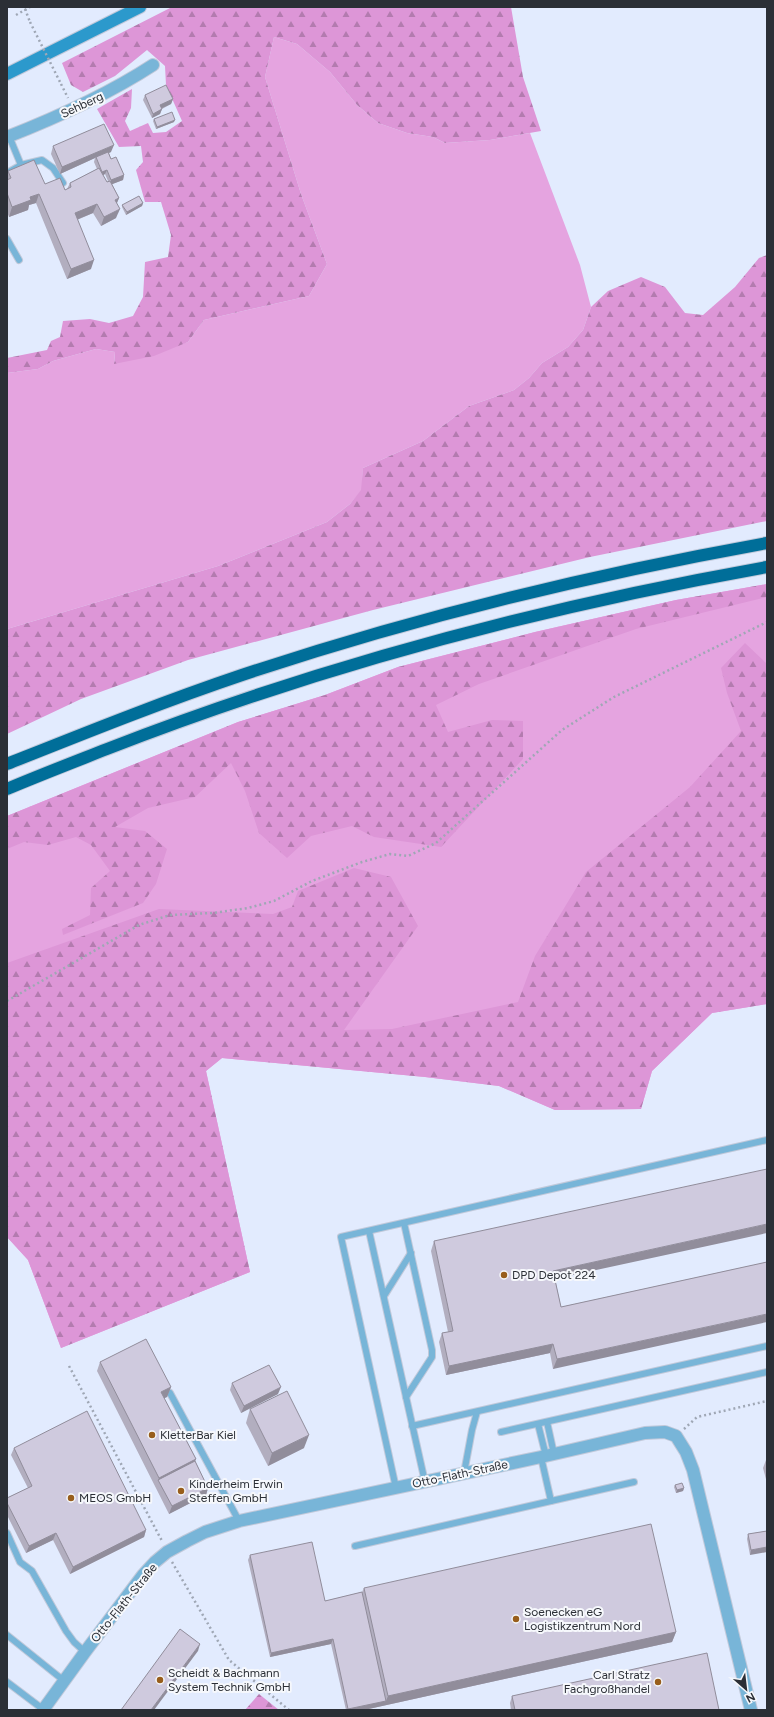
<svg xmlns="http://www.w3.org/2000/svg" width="774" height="1717" viewBox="0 0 774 1717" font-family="Figtree,sans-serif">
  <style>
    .grass { fill: #e5a4e0 }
    .forest { fill: url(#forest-firs) }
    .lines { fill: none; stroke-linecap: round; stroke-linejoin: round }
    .lane-casing { stroke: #c1c9da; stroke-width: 8 }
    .street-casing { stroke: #c1c9da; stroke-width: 14 }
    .secondary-casing { stroke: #c1c9da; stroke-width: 14 }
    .highway-casing { stroke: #c1c9da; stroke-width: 14 }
    .path { stroke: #9fa7b5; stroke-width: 2.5; stroke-dasharray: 2 3; stroke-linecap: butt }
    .lane { stroke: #78b5d8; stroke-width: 6 }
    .street { stroke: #78b5d8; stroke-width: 12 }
    .secondary { stroke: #2c99cc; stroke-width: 12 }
    .highway { stroke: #006e99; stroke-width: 12 }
    .path-bridge { stroke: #9fa7b5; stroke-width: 2.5; stroke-dasharray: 2 3; stroke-linecap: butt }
    .wall { fill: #b2aebf; fill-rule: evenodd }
    .shaded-wall { fill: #918d9b }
    .building { fill: #cfcade; stroke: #918d9b }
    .poi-dot { fill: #985e1c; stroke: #f6f8fc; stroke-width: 1.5 }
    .labels { text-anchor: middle; stroke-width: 4; stroke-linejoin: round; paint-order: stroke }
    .street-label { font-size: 12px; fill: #2b2f36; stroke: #f6f8fc }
    .poi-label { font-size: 12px; fill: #2b2f36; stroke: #f6f8fc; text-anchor: start }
  </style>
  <defs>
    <pattern id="forest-firs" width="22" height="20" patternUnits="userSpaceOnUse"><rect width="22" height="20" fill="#dd96d7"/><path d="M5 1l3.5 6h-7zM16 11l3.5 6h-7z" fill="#b37baf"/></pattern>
  </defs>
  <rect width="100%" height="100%" fill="#e2ebfe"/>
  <g class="grass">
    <polygon points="274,37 297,44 330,72 357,105 378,123 407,133 433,137 445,143 490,140 530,133 580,265 591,307 583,330 568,347 542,363 529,378 514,390 469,406 423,441 363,468 362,490 350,504 327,522 218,566 7,629 7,373 38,369 53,361 96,349 115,352 114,363 188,342 204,320 309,296 327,264 301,194 265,77"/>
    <polygon points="767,584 767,1004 712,1013 652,1071 641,1109 555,1110 499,1086 425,1077 222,1058 206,1071 250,1272 61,1348 28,1260 7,1237 7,816 238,722 325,695 398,667 535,632 676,600"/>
  </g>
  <g class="forest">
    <polygon points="172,7 511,7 523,77 541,131 490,140 445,143 433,137 407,133 378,123 357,105 330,72 297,44 274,37 265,77 301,194 327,264 309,296 204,320 188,342 154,356 114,364 115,352 96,349 53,361 38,369 7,373 7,358 47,350 51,341 60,337 63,321 90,319 109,323 133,316 143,297 145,262 168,257 171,235 161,202 145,202 136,170 143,162 141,146 119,147 97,109 132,89 131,108 125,121 130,131 148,123 153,133 166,132 182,121 166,85 165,66 147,50 115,76 83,92 71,85 62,63"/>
    <polygon points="767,255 767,521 590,557 373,610 188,660 81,699 7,734 7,629 218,566 327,522 350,504 361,490 363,468 423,441 469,406 514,390 529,378 542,363 568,347 583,330 591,307 608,291 641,277 665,287 685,313 703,315 735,287 759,258"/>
    <polygon points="767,584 767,597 636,629 479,684 436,705 448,732 492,720 523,721 523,759 441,847 374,837 352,826 311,836 287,858 259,833 245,791 231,763 195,797 148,808 115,827 145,831 167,849 156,884 143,903 63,935 62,929 90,915 91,888 110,871 91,845 76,837 48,845 24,842 7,849 7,816 238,722 325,695 398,667 535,632 676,600"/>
    <polygon points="745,643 766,663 767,662 767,1004 712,1013 652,1071 641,1109 555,1110 499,1086 425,1077 222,1058 206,1071 250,1272 61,1348 28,1260 7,1237 7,963 159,909 273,914 292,907 298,891 354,868 391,877 418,926 344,1030 392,1029 518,1002 535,956 586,872 690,787 741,731 727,693 721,668"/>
    <polygon points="259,1694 279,1710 245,1710"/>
  </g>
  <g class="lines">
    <g class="lane-casing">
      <g id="lane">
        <polyline points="9,136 21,165 42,160 53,168 63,183"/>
        <polyline points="7,173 21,165"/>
        <polyline points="7,239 19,260"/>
        <polyline points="404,1223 432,1350 432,1357 406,1397"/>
        <polyline points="369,1231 425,1482"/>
        <polyline points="384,1296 411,1253"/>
        <polyline points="170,1393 239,1521"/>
        <polyline points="547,1422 554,1454"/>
        <polyline points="538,1424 546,1456"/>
        <polyline points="412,1426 767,1346"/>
        <polyline points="501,1432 767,1372"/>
        <polyline points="541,1457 551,1501"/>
        <polyline points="464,1473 472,1430 477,1412"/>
        <polyline points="396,1488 341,1237 767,1140"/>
        <polyline points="7,1533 20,1562 32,1571 66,1631 74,1642 85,1652"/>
        <polyline points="355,1546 634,1482"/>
        <polyline points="7,1635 63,1680"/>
        <polyline points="7,1682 44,1710"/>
      </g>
    </g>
    <g class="street-casing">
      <g id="street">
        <path d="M 7,137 C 58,117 107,95 153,65"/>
        <polyline points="43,1710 85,1652 143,1575 155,1562 167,1552 187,1541 205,1532 239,1521 541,1457 645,1433 665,1432 676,1436 686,1452 693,1470 751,1710"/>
      </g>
    </g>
    <g class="secondary-casing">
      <polyline id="secondary" points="7,74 140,7"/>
    </g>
    <g class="highway-casing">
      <g id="highway">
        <path d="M 7,764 C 85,733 162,702 242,675 C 413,618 589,575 767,543"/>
        <path d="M 7,789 C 40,775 74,762 107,749 C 320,666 542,607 767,567"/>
      </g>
    </g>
    <g class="path">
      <polyline points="25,9 30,22"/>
      <polyline points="16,15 30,7"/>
      <polyline points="61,84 68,98"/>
      <polyline points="7,1001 139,925 170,915 213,913 248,908 274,901 312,881 362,862 390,854 408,856 436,843 562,730 614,697 767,622"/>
      <polyline points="69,1366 162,1541"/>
      <polyline points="684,1429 697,1417 767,1401"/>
      <polyline points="172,1562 229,1660 289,1710"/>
    </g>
    <use href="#lane" class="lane"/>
    <use href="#street" class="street"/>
    <use href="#secondary" class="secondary"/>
    <use href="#highway" class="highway"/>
    <polyline class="path-bridge" points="30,22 61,84"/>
  </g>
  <g class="wall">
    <polygon points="145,95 173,99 171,104 162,109 160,114 152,118 143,100"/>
    <polygon points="154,119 174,122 156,129 153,121"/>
    <path d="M 53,146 L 111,152 L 109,153 L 111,159 L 124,175 L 123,180 L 112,184 L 119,198 L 117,203 L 116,218 L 101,226 L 93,213 L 77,220 L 91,269 L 67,279 L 36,203 L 29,205 L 28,210 L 9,217 L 7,212 L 7,173 L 8,171 L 45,184 L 65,190 L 67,189 L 70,183 L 97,169 L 94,162 L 95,158 L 60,174 L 51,154 ZM 105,174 L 108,181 L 107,182 L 103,175 Z"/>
    <polygon points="143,203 142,206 126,215 122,207 122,205"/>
    <polygon points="434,1241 555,1279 561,1307 767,1262 553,1369 550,1353 446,1375 439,1342 442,1333 448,1332 431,1251"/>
    <polygon points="100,1362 171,1387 167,1397 164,1398 196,1459 195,1461 208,1488 206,1495 169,1514 97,1371"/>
    <polygon points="232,1383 278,1394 241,1413 230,1390"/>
    <polygon points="250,1409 304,1448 268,1466 246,1423"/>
    <polygon points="14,1448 146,1530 144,1537 70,1574 53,1540 26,1553 7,1515 7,1498 28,1488 11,1455"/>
    <polygon points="766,1460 767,1460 767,1483 763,1468"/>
    <polygon points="675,1485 684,1488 683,1491 676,1493 674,1487"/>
    <polygon points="767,1531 750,1555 747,1539 748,1534"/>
    <polygon points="250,1555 325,1601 362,1592 364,1588 676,1632 672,1642 364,1710 346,1710 331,1644 270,1657 248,1560"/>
    <polygon points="512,1696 719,1710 511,1710 510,1703"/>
  </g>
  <g class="shaded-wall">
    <polygon points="173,99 171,104 158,110 160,105"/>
    <polygon points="162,109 160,114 152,118 153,114"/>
    <polygon points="175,120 174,122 156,129 157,127"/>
    <polygon points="114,145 111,152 96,158 96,157 95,158 60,174 62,167"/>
    <polygon points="107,170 105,174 100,177 102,172"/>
    <polygon points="124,175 123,180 110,185 111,180"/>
    <polygon points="39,194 36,203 29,205 28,210 9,217 12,207 30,197"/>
    <polygon points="119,198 115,207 115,200"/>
    <polygon points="143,203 142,206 126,215 127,212"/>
    <polygon points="97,204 93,213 71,222 75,213"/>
    <polygon points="120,209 116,218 101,226 104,217"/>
    <polygon points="94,260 91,269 67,279 71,269"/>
    <polygon points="767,1224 767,1233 550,1280 553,1271"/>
    <polygon points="767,1314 767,1322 553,1369 557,1359"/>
    <polygon points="553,1344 550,1353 446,1375 449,1366"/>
    <polygon points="171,1387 167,1397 158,1401 161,1392"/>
    <polygon points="281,1387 278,1394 241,1413 244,1406"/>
    <polygon points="309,1435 304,1448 268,1466 272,1453"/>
    <polygon points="196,1459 192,1469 158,1480 159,1478"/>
    <polygon points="208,1488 206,1495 169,1514 172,1506"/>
    <polygon points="684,1488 683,1491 676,1493 677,1490"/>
    <polygon points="146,1530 144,1537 70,1574 73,1567"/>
    <polygon points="56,1533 53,1540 26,1553 29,1546"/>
    <polygon points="767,1547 767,1552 750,1555 751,1550"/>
    <polygon points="676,1632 672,1642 364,1710 348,1710 348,1709 386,1701 388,1696"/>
    <polygon points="333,1639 331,1644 270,1657 271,1653"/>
    <polygon points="200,1644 198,1651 154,1710 151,1710"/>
  </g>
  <g class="building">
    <polygon points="166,85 173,99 160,105 162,109 153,114 145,95"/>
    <polygon points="172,112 175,120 157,127 154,119"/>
    <polygon points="104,124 114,145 62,167 53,146"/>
    <polygon points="108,152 111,159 116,157 124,175 111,180 107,170 102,172 96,157"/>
    <polygon points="34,160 45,184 60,178 65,190 71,187 70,183 99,168 107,182 110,181 119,198 115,200 120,209 104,217 97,204 75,213 94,260 71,269 39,194 30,197 31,200 12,207 7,193 7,180 11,178 8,171"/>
    <polygon points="139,196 143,203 127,212 122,205"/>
    <polygon points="767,1169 767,1224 553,1271 561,1307 767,1262 767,1314 557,1359 553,1344 449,1366 442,1333 453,1331 434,1241"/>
    <polygon points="146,1339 171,1387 161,1392 196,1459 159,1478 100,1362"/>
    <polygon points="269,1365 281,1387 244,1406 232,1383"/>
    <polygon points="287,1391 309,1435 272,1453 250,1409"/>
    <polygon points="87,1411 146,1530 73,1567 56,1533 29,1546 7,1503 7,1498 32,1486 14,1448"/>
    <polygon points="195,1461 208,1488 172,1506 158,1480"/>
    <polygon points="682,1483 684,1488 677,1490 675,1485"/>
    <polygon points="651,1524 676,1632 388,1696 364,1588"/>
    <polygon points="767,1531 767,1547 751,1550 748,1534"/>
    <polygon points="312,1542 325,1601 362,1592 386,1701 348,1709 333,1639 271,1653 250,1555"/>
    <polygon points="180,1629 200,1644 151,1710 121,1710"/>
    <polygon points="707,1653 719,1710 515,1710 512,1696"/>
  </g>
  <g class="poi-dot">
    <circle cx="504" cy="1275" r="4"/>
    <circle cx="152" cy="1435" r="4"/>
    <circle cx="181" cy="1491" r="4"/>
    <circle cx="71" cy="1498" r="4"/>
    <circle cx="516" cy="1619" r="4"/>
    <circle cx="160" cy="1680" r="4"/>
    <circle cx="658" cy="1682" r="4"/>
  </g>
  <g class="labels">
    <g class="street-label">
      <text transform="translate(82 105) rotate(-25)" y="4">Sehberg</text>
      <text transform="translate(460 1474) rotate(-12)" y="4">Otto-Flath-Straße</text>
      <text transform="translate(124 1603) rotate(-51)" y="4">Otto-Flath-Straße</text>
    </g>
    <g class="poi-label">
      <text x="512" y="1279">DPD Depot 224</text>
      <text x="160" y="1439">KletterBar Kiel</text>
      <text x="189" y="1488">Kinderheim Erwin<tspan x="189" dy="14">Steffen GmbH</tspan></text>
      <text x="79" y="1502">MEOS GmbH</text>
      <text x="524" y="1616">Soenecken eG<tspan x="524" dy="14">Logistikzentrum Nord</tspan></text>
      <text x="168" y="1677">Scheidt &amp; Bachmann<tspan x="168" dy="14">System Technik GmbH</tspan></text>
      <text x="650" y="1679" text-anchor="end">Carl Stratz<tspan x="650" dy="14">Fachgroßhandel</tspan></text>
    </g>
  </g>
  <rect width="774" height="1717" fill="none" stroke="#2b2f36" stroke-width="16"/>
  <g transform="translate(746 1689) rotate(152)" stroke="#f6f8fc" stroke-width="3" paint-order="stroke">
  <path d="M0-3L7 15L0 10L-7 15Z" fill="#2b2f36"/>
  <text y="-6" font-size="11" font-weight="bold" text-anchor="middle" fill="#2b2f36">N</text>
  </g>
</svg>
